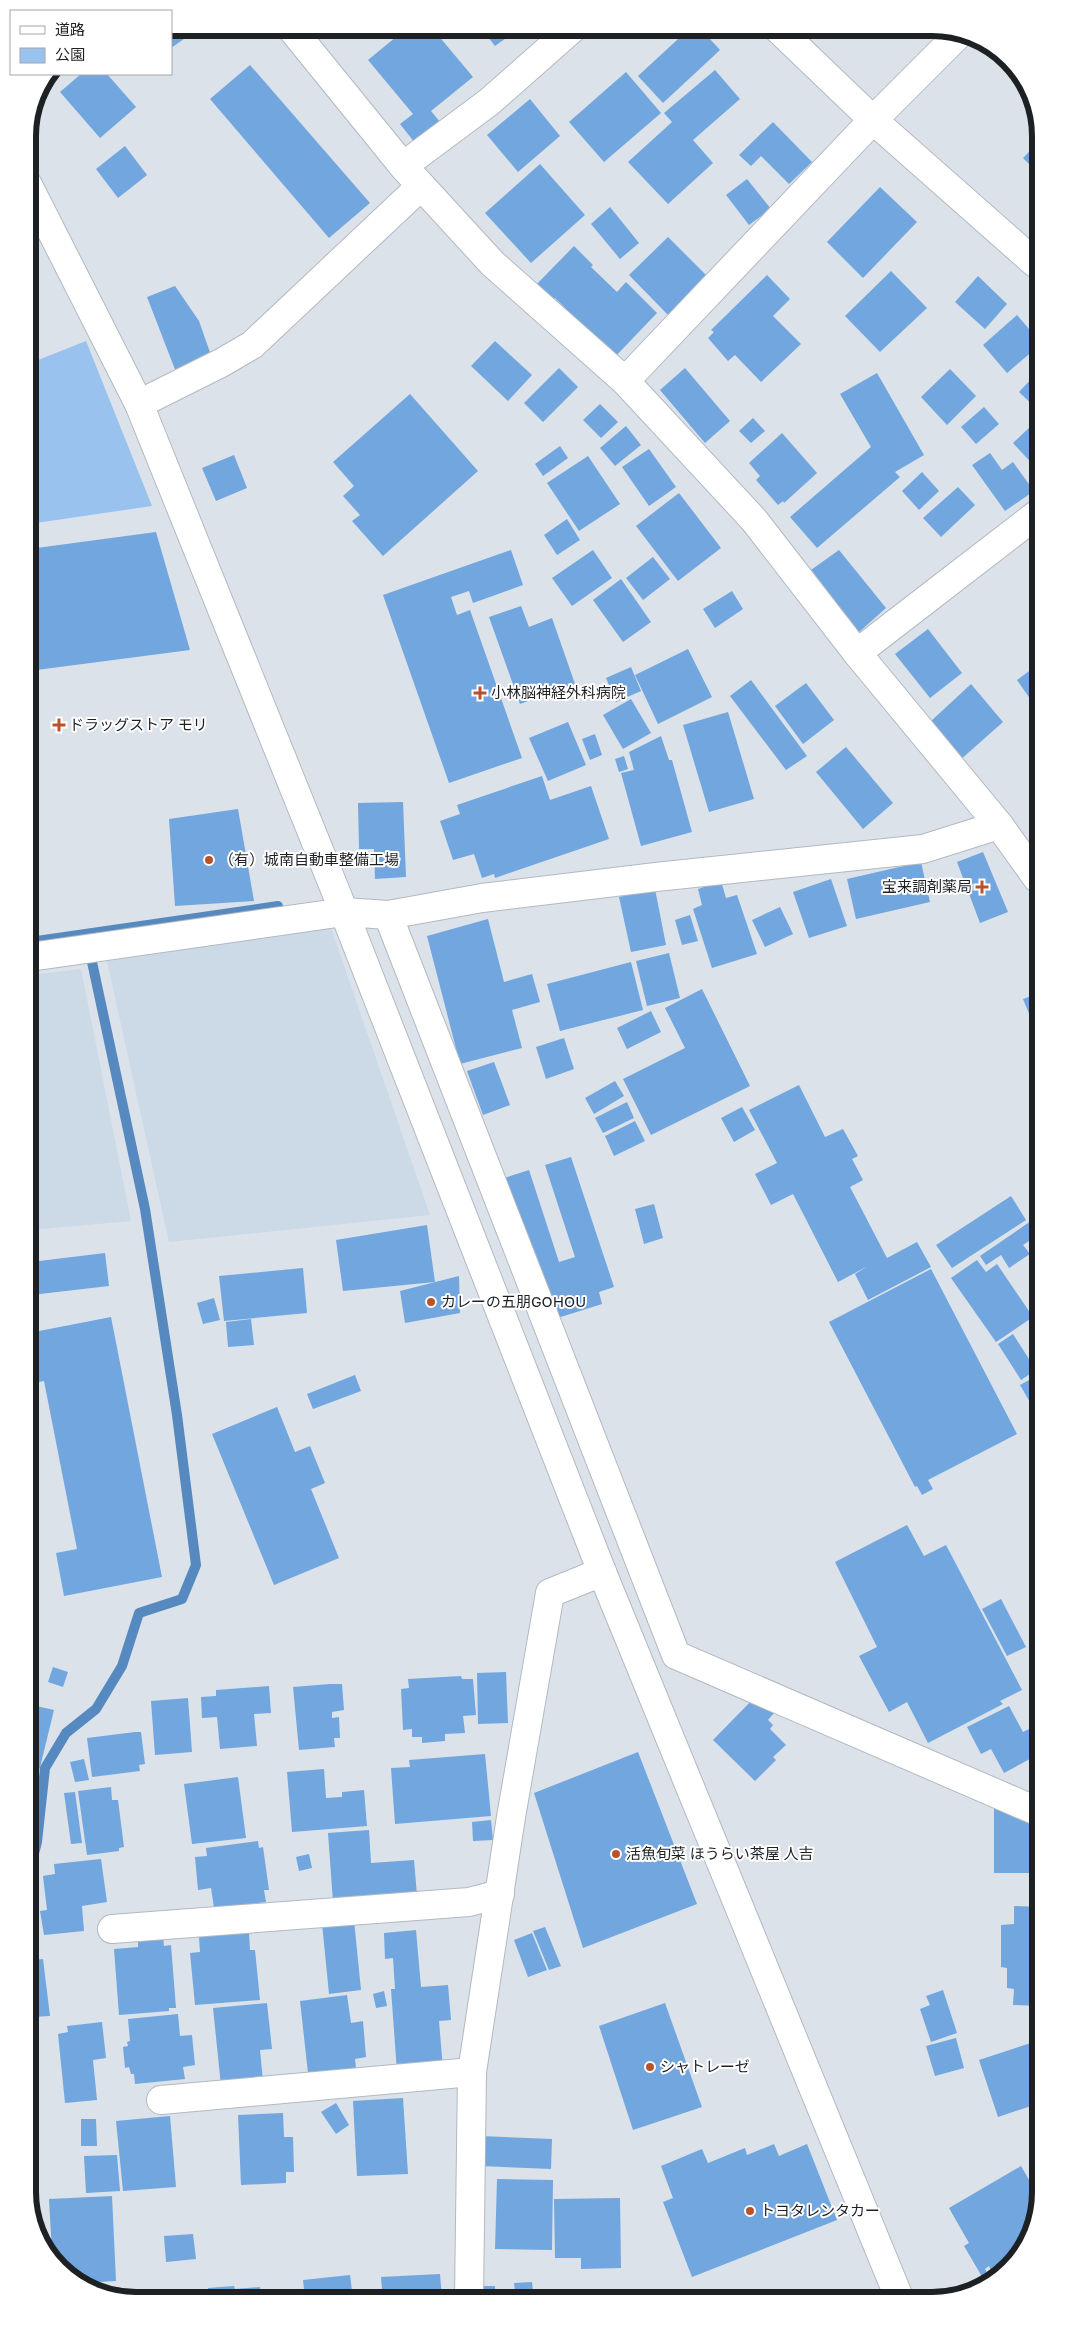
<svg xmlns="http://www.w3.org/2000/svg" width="1068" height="2328" viewBox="0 0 1068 2328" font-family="'Golos Text','Noto Sans JP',sans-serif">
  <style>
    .built { fill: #ccd9e7 }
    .green { fill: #99c2ef }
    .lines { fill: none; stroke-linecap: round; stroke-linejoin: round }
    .stream { stroke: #5589bf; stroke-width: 10 }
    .building { fill: #71a6de }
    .street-casing { stroke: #b2b9c1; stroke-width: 30 }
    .secondary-casing { stroke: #b2b9c1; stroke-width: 30 }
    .street { stroke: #fff; stroke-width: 28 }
    .secondary { stroke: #fff; stroke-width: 28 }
    .poi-dot { fill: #b9522a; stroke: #fff; stroke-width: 2 }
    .labels { text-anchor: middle; stroke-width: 4; stroke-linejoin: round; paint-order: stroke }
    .poi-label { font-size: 15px; fill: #1e2124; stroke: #fff; text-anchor: start }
    .rim { fill: none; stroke: #1e2124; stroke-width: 6 }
  </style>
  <rect width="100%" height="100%" fill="#dbe2ea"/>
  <g class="built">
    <polygon points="331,928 430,1215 169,1242 107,961"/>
    <polygon points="81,969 131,1221 31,1230 30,975"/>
  </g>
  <polygon class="green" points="86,341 152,506 29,524 28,364"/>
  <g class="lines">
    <g class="stream">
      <polyline points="30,942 278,906"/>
      <polyline points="32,1861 37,1842 45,1768 66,1733 96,1709 122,1666 139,1613 182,1599 196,1565 177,1415 145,1209 89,948"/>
    </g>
  </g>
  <g class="building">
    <polygon points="171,28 191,28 194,32 171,48"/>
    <polygon points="407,28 432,28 473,77 431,111 440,122 415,143 400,124 413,114 368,60"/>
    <polygon points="481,28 520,28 495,46"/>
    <polygon points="537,28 550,28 541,34"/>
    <polygon points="690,28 700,28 720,50 663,103 638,76"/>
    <polygon points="893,28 909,28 901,36"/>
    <polygon points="250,65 370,203 329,238 210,99"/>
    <polygon points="715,70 740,99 693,140 713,163 668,204 628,162 672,122 664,113"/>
    <polygon points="626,72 661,113 604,162 569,122"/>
    <polygon points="81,74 107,74 136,107 100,138 60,92"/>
    <polygon points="530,99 560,136 518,172 487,135"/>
    <polygon points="773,122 812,162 789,184 761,156 751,166 739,155"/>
    <polygon points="125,146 147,175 118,198 96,169"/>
    <polygon points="1035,146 1035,170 1023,158"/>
    <polygon points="540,164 585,215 531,263 485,213"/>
    <polygon points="747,179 771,209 749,225 726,195"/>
    <polygon points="880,187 917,222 863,278 827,242"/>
    <polygon points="610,207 639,243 620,259 591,224"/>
    <polygon points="668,237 709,278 670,317 629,275"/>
    <polygon points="574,246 593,265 591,267 617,292 626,282 657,313 611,361 573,324 577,320 555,298 552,302 535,286"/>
    <polygon points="891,271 927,308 880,352 845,316"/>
    <polygon points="767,275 790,299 773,316 801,344 761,382 735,355 728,361 708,338 714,332 711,330"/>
    <polygon points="978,276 1007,304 985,329 955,302"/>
    <polygon points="175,286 199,321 212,358 176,372 147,297"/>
    <polygon points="1017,315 1035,336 1035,349 1007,373 983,345"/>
    <polygon points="28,340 34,354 28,356"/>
    <polygon points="495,341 532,375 508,401 471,366"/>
    <polygon points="559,368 578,387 543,422 524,403"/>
    <polygon points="685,368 730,421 705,443 660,390"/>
    <polygon points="950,369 976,396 947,425 921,397"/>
    <polygon points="877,373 924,455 895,472 900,477 817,548 790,517 871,447 840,394"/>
    <polygon points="1035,375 1035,396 1036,408 1019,392"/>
    <polygon points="410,394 478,471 383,556 352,521 360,515 343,496 354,486 333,462"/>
    <polygon points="600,404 618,422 601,438 583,420"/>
    <polygon points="984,407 999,424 976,444 961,427"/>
    <polygon points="753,418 765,431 751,443 739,431"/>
    <polygon points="1033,424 1036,427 1036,468 1013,443"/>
    <polygon points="626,426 641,445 615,466 600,448"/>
    <polygon points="782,433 817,473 784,503 783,501 778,505 756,480 760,476 749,463"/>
    <polygon points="560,446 568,458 543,476 535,464"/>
    <polygon points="649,449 676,487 649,506 622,467"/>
    <polygon points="990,453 1002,470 1013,462 1034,491 1005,511 972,465"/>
    <polygon points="234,455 247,488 216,501 202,468"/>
    <polygon points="588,456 620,504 579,531 547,483"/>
    <polygon points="922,472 939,491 919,510 902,491"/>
    <polygon points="958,487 975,505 941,537 923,518"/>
    <polygon points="679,493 721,548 678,581 636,526"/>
    <polygon points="567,519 580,540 557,555 544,535"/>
    <polygon points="156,532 190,650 29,671 29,549"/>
    <polygon points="511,550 523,585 473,603 469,591 451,597 457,615 470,610 522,758 449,783 383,595"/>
    <polygon points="593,550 612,578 572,606 552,578"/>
    <polygon points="839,550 886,608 858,633 811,570"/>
    <polygon points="653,557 670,579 643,600 626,578"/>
    <polygon points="621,579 651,622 623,642 593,600"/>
    <polygon points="732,591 743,609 715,628 703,609"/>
    <polygon points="521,606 529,627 552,618 575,684 520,704 489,617"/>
    <polygon points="928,629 962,673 930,698 895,654"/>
    <polygon points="688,649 712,697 658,724 635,675"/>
    <polygon points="1036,666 1036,701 1033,703 1017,680"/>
    <polygon points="631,667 641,691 616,702 606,678"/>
    <polygon points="751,680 807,756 786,770 730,696"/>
    <polygon points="806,683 834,720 803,744 775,706"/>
    <polygon points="971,684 1003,722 959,761 929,723"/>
    <polygon points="631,699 651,733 623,749 603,715"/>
    <polygon points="728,712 754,799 709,812 683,725"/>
    <polygon points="568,722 586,765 548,781 529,738"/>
    <polygon points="595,734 602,755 590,760 582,739"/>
    <polygon points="661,736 669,760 672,760 692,832 641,846 621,773 634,770 629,752"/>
    <polygon points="846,747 893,803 863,829 816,772"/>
    <polygon points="624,756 628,769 619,772 615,759"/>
    <polygon points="542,776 550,800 591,786 609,839 495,878 494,874 482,878 474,854 453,860 440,821 460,814 457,805"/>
    <polygon points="403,802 406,877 375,879 374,849 359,849 358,803"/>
    <polygon points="238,809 254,901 175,906 169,819"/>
    <polygon points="983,852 1008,912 980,923 957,862"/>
    <polygon points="921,862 930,902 856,919 847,879"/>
    <polygon points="831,879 847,926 809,938 793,892"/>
    <polygon points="721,881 726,898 737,895 757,954 712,968 693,909 702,905 698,889"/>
    <polygon points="655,889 666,945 631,952 619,897"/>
    <polygon points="780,907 793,934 765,947 752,920"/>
    <polygon points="690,915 698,941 682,945 675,920"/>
    <polygon points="488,919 504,982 532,974 540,1002 512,1010 522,1048 460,1064 427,936"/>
    <polygon points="669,953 680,998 647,1006 636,961"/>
    <polygon points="631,962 643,1010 560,1031 547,984"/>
    <polygon points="702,989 750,1086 651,1135 623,1079 685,1048 665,1008"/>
    <polygon points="1037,994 1037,1033 1023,999"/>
    <polygon points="651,1011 661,1032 627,1049 617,1028"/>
    <polygon points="564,1038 574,1069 546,1079 536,1047"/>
    <polygon points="494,1062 510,1105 483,1115 467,1071"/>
    <polygon points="615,1081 624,1096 594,1114 585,1098"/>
    <polygon points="799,1085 825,1137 843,1129 858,1156 852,1159 863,1180 850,1187 887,1258 917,1242 931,1267 868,1300 855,1274 868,1266 838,1282 793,1194 771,1205 755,1174 777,1163 749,1110"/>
    <polygon points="627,1102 634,1118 603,1133 595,1118"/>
    <polygon points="742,1107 755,1130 734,1142 721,1118"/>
    <polygon points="635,1121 645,1141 614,1156 605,1136"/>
    <polygon points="571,1157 614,1287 599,1292 602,1304 548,1321 498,1180 529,1170 559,1262 575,1257 545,1165"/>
    <polygon points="1011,1196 1026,1220 952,1268 936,1245"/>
    <polygon points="654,1204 663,1238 644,1244 635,1209"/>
    <polygon points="1034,1219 1038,1225 1038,1235 1023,1245 1030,1254 1009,1268 1001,1255 986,1265 980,1256"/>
    <polygon points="427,1225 435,1282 343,1291 336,1240"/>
    <polygon points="105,1253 109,1286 31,1295 31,1262"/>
    <polygon points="977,1260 986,1272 997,1264 1033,1317 996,1342 951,1278"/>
    <polygon points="303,1268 307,1313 224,1321 219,1276"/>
    <polygon points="931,1269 1017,1434 928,1480 933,1489 922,1495 917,1486 915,1487 829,1322"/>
    <polygon points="459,1276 460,1313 405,1323 400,1291"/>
    <polygon points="214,1298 220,1320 203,1324 197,1303"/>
    <polygon points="111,1317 162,1577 64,1596 56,1553 77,1549 44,1381 33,1383 31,1374 31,1352 38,1351 34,1332"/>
    <polygon points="251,1319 254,1345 228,1347 226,1322"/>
    <polygon points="1013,1334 1036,1370 1021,1380 998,1344"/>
    <polygon points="355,1375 361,1391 313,1409 307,1394"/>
    <polygon points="1038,1375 1038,1416 1020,1385"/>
    <polygon points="277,1407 295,1452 310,1446 325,1483 311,1489 339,1558 274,1585 212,1434"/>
    <polygon points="907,1525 924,1556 946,1545 1022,1690 1000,1701 1003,1704 928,1743 907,1702 889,1712 859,1656 877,1647 835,1562"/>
    <polygon points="1001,1599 1026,1647 1007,1656 982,1609"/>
    <polygon points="53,1667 68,1672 63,1687 48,1682"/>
    <polygon points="506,1672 508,1723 478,1724 477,1673"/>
    <polygon points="461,1676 462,1679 473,1679 476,1715 463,1716 465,1733 445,1734 445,1741 422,1743 422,1737 412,1737 412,1729 403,1730 401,1689 409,1688 408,1679"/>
    <polygon points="330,1684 342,1684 344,1710 332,1712 332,1718 339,1717 340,1738 334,1738 335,1747 299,1750 293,1687"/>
    <polygon points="269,1686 271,1713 254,1714 257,1746 220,1749 217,1717 202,1718 201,1697 216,1696 216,1690"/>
    <polygon points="757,1695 774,1713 768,1720 773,1725 770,1729 786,1745 773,1757 776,1760 755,1781 713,1740"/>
    <polygon points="188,1698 192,1752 155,1755 151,1701"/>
    <polygon points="32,1705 54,1710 33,1796 32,1796"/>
    <polygon points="1009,1706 1023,1732 1029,1729 1039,1749 1039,1754 1004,1773 991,1749 981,1754 967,1727"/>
    <polygon points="135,1732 141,1732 145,1764 139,1765 140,1771 92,1777 87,1738"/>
    <polygon points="638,1752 697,1904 583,1948 534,1793"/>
    <polygon points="485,1754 491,1816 395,1824 391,1768 410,1767 409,1760"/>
    <polygon points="84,1759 89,1780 75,1782 70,1762"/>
    <polygon points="324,1769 326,1798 342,1797 342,1792 364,1790 367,1826 292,1832 287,1772"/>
    <polygon points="238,1777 246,1838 192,1844 184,1784"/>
    <polygon points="111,1787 112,1800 118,1800 124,1847 119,1848 119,1851 87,1855 78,1791"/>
    <polygon points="75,1792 82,1843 71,1844 64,1793"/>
    <polygon points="994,1799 1039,1799 1040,1873 994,1873"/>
    <polygon points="491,1820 493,1840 473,1841 472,1822"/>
    <polygon points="369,1830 371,1863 414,1860 417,1895 333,1902 328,1833"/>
    <polygon points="258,1841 259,1848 263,1847 269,1890 264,1890 266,1902 214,1908 211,1888 198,1890 195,1857 207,1856 206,1848"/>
    <polygon points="309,1854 312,1868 299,1871 296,1857"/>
    <polygon points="101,1859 107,1902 82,1906 84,1931 44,1935 40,1911 47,1910 43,1876 55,1874 54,1864"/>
    <polygon points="1014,1906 1040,1907 1040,2006 1013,2005 1014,1989 1007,1988 1007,1968 1001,1967 1001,1925 1014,1924"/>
    <polygon points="354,1920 361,1990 329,1994 322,1923"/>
    <polygon points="545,1927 561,1966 549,1970 533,1931"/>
    <polygon points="416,1930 421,1987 448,1985 451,2020 439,2021 443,2069 397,2072 391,1989 395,1989 393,1958 385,1959 384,1933"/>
    <polygon points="249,1932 250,1950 255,1950 260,2000 195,2005 190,1953 200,1952 199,1937"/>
    <polygon points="532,1933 547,1970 528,1977 514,1940"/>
    <polygon points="163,1936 164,1946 171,1945 176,2008 169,2008 169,2011 119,2015 114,1949 138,1947 138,1938"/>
    <polygon points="43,1959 50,2016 33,2017 33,1960"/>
    <polygon points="943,1990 957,2033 931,2042 920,2009 930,2005 926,1996"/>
    <polygon points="384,1991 387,2006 376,2008 373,1994"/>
    <polygon points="347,1995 351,2023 363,2021 366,2057 355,2059 356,2068 308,2073 300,2001"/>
    <polygon points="267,2003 272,2049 260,2050 263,2081 221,2086 213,2008"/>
    <polygon points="665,2003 702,2107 633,2130 599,2026"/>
    <polygon points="178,2014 180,2036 192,2035 195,2065 183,2067 185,2079 135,2084 134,2074 131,2074 129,2067 125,2068 123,2047 128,2046 127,2042 130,2041 128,2019"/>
    <polygon points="102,2022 106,2058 93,2060 97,2100 65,2103 58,2034 68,2032 67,2026"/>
    <polygon points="33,2031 39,2079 33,2080"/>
    <polygon points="956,2038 964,2068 935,2076 926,2046"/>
    <polygon points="1040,2040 1040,2103 998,2117 979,2060"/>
    <polygon points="403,2098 408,2174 357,2176 353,2101"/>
    <polygon points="336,2103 349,2125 336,2134 321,2112"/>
    <polygon points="283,2113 284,2137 293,2137 294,2172 286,2172 286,2183 241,2185 238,2115"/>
    <polygon points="170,2116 176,2187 123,2191 116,2121"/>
    <polygon points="81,2119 96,2119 97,2146 81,2146"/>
    <polygon points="481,2136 552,2139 551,2169 480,2166"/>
    <polygon points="774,2144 779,2156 807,2144 837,2220 692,2277 663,2202 673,2198 661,2166 702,2149 708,2163 745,2148 747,2155"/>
    <polygon points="117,2155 120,2191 86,2193 84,2156"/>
    <polygon points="1021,2166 1039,2197 1024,2245 1009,2254 1013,2260 994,2274 993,2275 989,2266 985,2269 989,2276 984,2280 964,2246 969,2243 949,2208"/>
    <polygon points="497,2179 553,2180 552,2250 495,2249"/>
    <polygon points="112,2196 116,2281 82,2283 70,2278 52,2253 49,2199"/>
    <polygon points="620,2198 621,2268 581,2269 581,2258 555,2258 554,2199"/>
    <polygon points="193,2234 196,2259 166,2262 164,2236"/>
    <polygon points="440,2274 442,2298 375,2299 374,2290 382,2289 381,2277"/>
    <polygon points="350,2275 353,2299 305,2299 303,2280"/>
    <polygon points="532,2282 533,2291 562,2289 563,2297 506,2298 506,2291 515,2291 514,2283"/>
    <polygon points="234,2286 235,2289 260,2287 261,2299 199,2300 199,2297 209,2296 208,2288"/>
    <rect x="480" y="2286" width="15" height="12"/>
    <polygon points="188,2292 190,2300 180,2300 178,2295"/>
  </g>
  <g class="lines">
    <g class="street-casing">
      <g id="street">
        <polyline points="291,28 403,166 492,263 625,381 754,520 857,653 999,825 1037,878"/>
        <polyline points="403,166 489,102 573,28"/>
        <polyline points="625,381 873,120 958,35"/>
        <polyline points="139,404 221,363 252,345 421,186"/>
        <polyline points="857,653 1036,515"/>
        <polyline points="344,912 388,915 482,898 656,877 923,849 999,825"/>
        <polyline points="388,915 676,1655 1039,1812"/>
        <polyline points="112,1929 469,1902 500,1894"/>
        <polyline points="161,2100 472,2072"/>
        <polyline points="469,2298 472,2072 511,1817 550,1593 602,1572"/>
      </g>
    </g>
    <g class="secondary-casing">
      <g id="secondary">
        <polyline points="777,28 873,120 1035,263"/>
        <polyline points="28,185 139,404 344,912 602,1572 898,2295"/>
        <polyline points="30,957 344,912"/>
      </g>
    </g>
    <use href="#street" class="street"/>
    <use href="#secondary" class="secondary"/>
  </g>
  <g class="poi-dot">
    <path d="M477.5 685.5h5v5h5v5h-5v5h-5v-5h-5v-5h5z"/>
    <path d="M56.5 717.5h5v5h5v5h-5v5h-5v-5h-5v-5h5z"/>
    <circle cx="209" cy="860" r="5"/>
    <path d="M979.5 879.5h5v5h5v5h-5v5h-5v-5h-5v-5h5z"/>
    <circle cx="431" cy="1302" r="5"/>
    <circle cx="616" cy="1854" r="5"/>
    <circle cx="650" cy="2067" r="5"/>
    <circle cx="750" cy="2211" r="5"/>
  </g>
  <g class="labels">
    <g class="poi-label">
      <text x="491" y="698">小林脳神経外科病院</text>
      <text x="69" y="730">ドラッグストア モリ</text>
      <text x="219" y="865">（有）城南自動車整備工場</text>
      <text x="972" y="892" text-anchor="end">宝来調剤薬局</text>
      <text x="441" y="1307">カレーの五朋GOHOU</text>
      <text x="626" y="1859">活魚旬菜 ほうらい茶屋 人吉</text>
      <text x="660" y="2072">シャトレーゼ</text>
      <text x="760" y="2216">トヨタレンタカー</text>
    </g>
  </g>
  <path d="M0 0H1068V2328H0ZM136 36H932A100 100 0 0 1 1032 136V2192A100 100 0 0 1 932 2292H136A100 100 0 0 1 36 2192V136A100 100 0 0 1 136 36Z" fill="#fff" fill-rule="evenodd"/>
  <path class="rim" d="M136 36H932A100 100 0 0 1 1032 136V2192A100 100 0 0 1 932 2292H136A100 100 0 0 1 36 2192V136A100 100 0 0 1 136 36Z"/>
  <rect x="10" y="10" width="162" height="65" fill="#ffffff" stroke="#a5a6a7"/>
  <rect x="20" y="26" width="25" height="8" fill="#ffffff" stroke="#a5a6a7"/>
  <text x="55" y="35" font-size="15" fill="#1e2124">道路</text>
  <rect x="20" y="48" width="25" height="15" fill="#99c2ef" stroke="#a5a6a7"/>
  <text x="55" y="60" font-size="15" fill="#1e2124">公園</text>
</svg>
